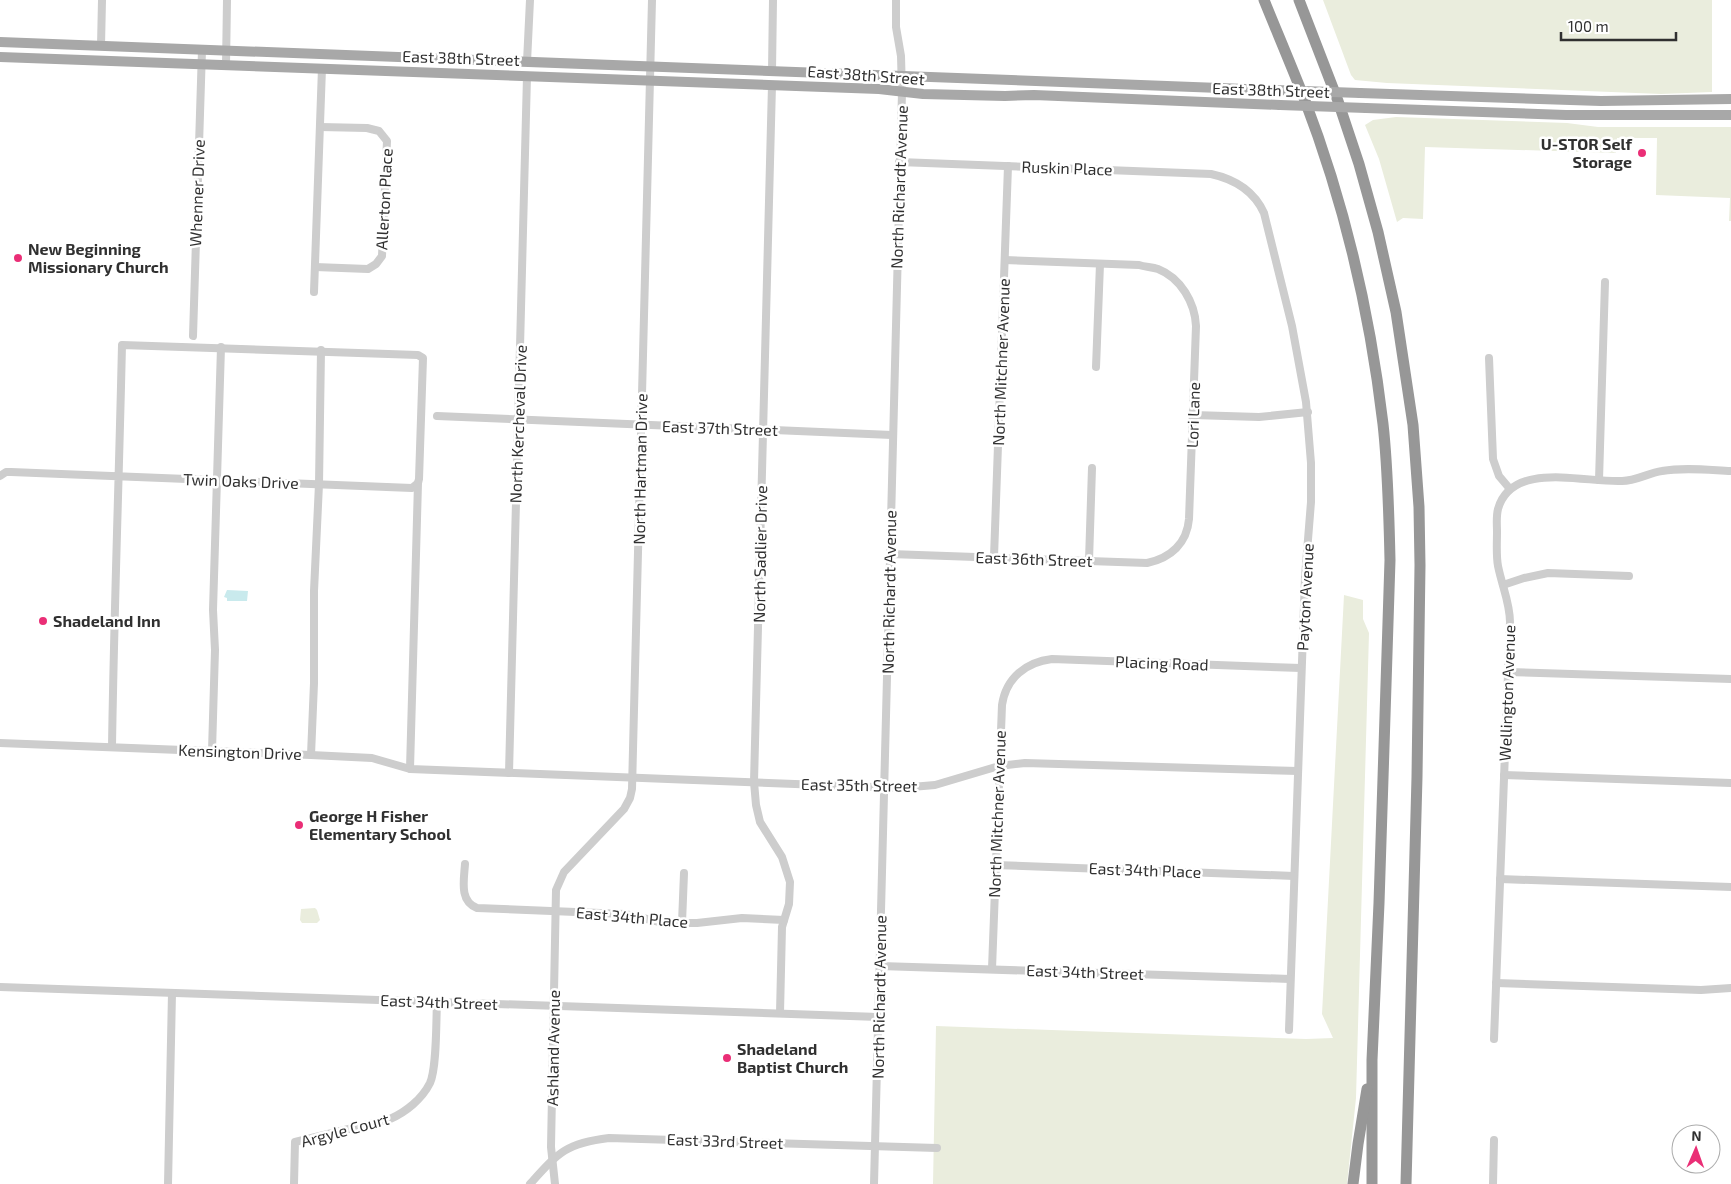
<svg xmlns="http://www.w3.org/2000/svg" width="1731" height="1184" viewBox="0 0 1731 1184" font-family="'Exo 2',sans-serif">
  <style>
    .green { fill: #eaeddd }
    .water { fill: #c9eaed }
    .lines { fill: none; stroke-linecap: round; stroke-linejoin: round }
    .minor { stroke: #cdcdcd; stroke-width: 8 }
    .major { stroke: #a8a8a8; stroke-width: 10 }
    .highway { stroke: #979797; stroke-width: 11 }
    .major-bridge { stroke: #a8a8a8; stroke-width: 10 }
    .poi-dot { fill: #ea2e76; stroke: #fff; stroke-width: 2 }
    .labels { text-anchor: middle; stroke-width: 5; stroke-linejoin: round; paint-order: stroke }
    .street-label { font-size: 16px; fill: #303030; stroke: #fff }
    .poi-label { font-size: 16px; font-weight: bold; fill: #303030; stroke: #fff; text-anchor: start }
  </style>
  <rect width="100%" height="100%" fill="#fff"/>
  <g class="green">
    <polygon points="1323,0 1712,0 1712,92 1661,94 1387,83 1355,80 1351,75"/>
    <polygon points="1396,117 1567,123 1598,127 1731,127 1731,221 1729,221 1730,198 1656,195 1657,138 1617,138 1616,153 1425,147 1423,219 1403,218 1397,222 1379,159 1365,125 1373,120"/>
    <polygon points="1344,595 1363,600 1363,619 1369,633 1356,1098 1347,1184 933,1184 936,1026 1306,1039 1333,1038 1322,1014"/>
    <polygon points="315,908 317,910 320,920 317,923 302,923 300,920 301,909"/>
  </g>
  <polygon class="water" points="227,590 248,591 247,601 227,601 227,598 224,597"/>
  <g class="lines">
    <g class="minor">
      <polyline points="101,46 102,0"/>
      <polyline points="527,62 530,0"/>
      <polyline points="226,65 227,0"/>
      <polyline points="772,71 773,0"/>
      <polyline points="772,85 754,782 756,805 760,822 782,857 790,882 789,904 782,927 780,1013"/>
      <path d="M 899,162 L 1211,174 C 1234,179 1254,191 1264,213 L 1292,326 L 1306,402 L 1311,463 L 1311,502 L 1305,577 L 1289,1030"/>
      <polyline points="315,267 368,269 376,264 382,256 387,141 379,131 367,128 320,127"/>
      <polyline points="314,292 322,68"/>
      <polyline points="193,336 202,50"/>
      <polyline points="1489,358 1493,459 1499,476 1510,489"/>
      <polyline points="1096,367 1100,264"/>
      <polyline points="1193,415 1259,417 1308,412"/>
      <polyline points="437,416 892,435"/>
      <path d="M 0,476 L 6,472 L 11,472 L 412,488 L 418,483 L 419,479 L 423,358 L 418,355 L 122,345 C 119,479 114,613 112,747"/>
      <polyline points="1599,480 1605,282"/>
      <path d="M 890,554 L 1147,563 C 1171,558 1187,543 1189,519 L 1196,326 C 1195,303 1181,278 1158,269 C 1152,267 1145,267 1139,265 L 1005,260"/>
      <polyline points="994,557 1008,166"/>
      <polyline points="1089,561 1092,468"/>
      <polyline points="1503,585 1524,578 1548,573 1629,576"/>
      <polyline points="1508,672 1731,679"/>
      <polyline points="0,743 311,755 372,758 410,769 900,788 935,785 999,766 1025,763 1298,771"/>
      <polyline points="212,751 215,650 213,610 221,347"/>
      <polyline points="311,755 314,683 314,591 319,484 321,350"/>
      <polyline points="410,769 418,483"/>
      <polyline points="509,773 527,76"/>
      <polyline points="1504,775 1731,783"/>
      <path d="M 465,864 C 464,880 459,901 477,908 L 625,914 L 660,922 L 682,923 L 697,923 L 742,918 L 784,920"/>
      <polyline points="995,865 1294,876"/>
      <polyline points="1500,879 1731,887"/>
      <polyline points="682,923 684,873"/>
      <polyline points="880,966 1290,979"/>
      <path d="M 992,969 L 1002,705 C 1006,678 1026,662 1052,659 L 1301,668"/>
      <polyline points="1496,983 1701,990 1731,988"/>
      <polyline points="0,987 879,1017"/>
      <path d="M 1494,1039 L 1510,622 C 1510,603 1502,586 1498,566 C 1496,555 1497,544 1497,532 C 1497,524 1496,517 1498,509 C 1512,460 1585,483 1622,481 C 1636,481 1648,473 1662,471 C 1684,467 1709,470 1731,471"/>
      <polyline points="168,1184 172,993"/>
      <path d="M 294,1184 L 295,1142 L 390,1119 C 406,1112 422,1099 430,1083 C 437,1068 436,1020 437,1002"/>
      <path d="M 530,1184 C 558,1153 566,1143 609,1138 L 937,1148"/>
      <polyline points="555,1184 551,1147 556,890 564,872 624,809 630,798 632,789 652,0"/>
      <polyline points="874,1184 902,92 901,56 896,27 896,0"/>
      <polyline points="1493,1184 1494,1140"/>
    </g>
    <g class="major">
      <polyline points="0,42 1275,90"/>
      <polyline points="0,57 796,86 879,89 923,94 1005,96 1034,95 1280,105"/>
      <polyline points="1360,93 1601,101 1731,99"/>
      <polyline points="1366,108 1566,115 1731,115"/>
    </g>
    <g class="highway">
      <path d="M 1264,0 C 1277,32 1291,65 1304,98 C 1344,202 1370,313 1383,424 C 1388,469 1389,515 1390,560 L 1379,903 L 1372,1060 L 1372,1184"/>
      <polyline points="1299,0 1338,101 1359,164 1378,232 1396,312 1413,425 1419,507 1420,565 1417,777 1406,1184"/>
      <polyline points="1353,1184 1358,1144 1367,1089"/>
    </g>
    <g class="major-bridge">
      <polyline points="1275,90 1360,93"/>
      <polyline points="1280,105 1366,108"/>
    </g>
  </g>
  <g class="poi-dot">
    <circle cx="1642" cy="153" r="5"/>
    <circle cx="18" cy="258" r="5"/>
    <circle cx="43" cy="621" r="5"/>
    <circle cx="299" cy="825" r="5"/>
    <circle cx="727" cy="1058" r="5"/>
  </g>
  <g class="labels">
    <g class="street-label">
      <text transform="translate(461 58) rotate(2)" y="6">East 38th Street</text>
      <text transform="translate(866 75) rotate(4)" y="6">East 38th Street</text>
      <text transform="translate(1271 90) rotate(2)" y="6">East 38th Street</text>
      <text transform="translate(1067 168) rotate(2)" y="6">Ruskin Place</text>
      <text transform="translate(899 187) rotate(-88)" y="6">North Richardt Avenue</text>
      <text transform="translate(197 193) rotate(-88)" y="6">Whenner Drive</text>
      <text transform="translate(384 199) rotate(-87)" y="6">Allerton Place</text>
      <text transform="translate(1001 362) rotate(-88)" y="6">North Mitchner Avenue</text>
      <text transform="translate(1193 415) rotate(-88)" y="6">Lori Lane</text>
      <text transform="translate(518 424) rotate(-88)" y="6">North Kercheval Drive</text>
      <text transform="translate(720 428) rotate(2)" y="6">East 37th Street</text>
      <text transform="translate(640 469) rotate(-89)" y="6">North Hartman Drive</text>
      <text transform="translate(241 481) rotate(2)" y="6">Twin Oaks Drive</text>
      <text transform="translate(760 554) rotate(-89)" y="6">North Sadlier Drive</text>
      <text transform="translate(1034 559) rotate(2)" y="6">East 36th Street</text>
      <text transform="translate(889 592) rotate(-89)" y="6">North Richardt Avenue</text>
      <text transform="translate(1305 597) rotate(-87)" y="6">Payton Avenue</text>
      <text transform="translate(1162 663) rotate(2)" y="6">Placing Road</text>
      <text transform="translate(1507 693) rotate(-88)" y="6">Wellington Avenue</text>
      <text transform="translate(240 752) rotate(2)" y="6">Kensington Drive</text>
      <text transform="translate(859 785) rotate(1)" y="6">East 35th Street</text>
      <text transform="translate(997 814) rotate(-88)" y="6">North Mitchner Avenue</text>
      <text transform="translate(1145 870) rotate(2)" y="6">East 34th Place</text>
      <text transform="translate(632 917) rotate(5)" y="6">East 34th Place</text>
      <text transform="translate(1085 972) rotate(2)" y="6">East 34th Street</text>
      <text transform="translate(879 997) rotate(-89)" y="6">North Richardt Avenue</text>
      <text transform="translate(439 1002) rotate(2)" y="6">East 34th Street</text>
      <text transform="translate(553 1048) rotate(-89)" y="6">Ashland Avenue</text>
      <text transform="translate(345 1130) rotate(-15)" y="6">Argyle Court</text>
      <text transform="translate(725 1141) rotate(2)" y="6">East 33rd Street</text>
    </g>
    <g class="poi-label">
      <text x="1632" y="150" text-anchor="end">U-STOR Self<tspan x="1632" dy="18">Storage</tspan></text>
      <text x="28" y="255">New Beginning<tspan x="28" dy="18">Missionary Church</tspan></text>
      <text x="53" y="627">Shadeland Inn</text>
      <text x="309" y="822">George H Fisher<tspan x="309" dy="18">Elementary School</tspan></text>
      <text x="737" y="1055">Shadeland<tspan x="737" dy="18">Baptist Church</tspan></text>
    </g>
  </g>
  <g transform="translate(1696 1149) rotate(2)"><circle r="24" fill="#ffffff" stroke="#acacac"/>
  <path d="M0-4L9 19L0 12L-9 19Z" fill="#ea2e76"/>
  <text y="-8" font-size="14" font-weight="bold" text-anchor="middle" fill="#303030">N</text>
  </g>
  <path d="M1561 32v8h115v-8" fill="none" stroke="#303030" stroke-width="2.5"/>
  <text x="1568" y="32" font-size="15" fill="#303030" stroke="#ffffff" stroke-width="4" paint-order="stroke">100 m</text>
</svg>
